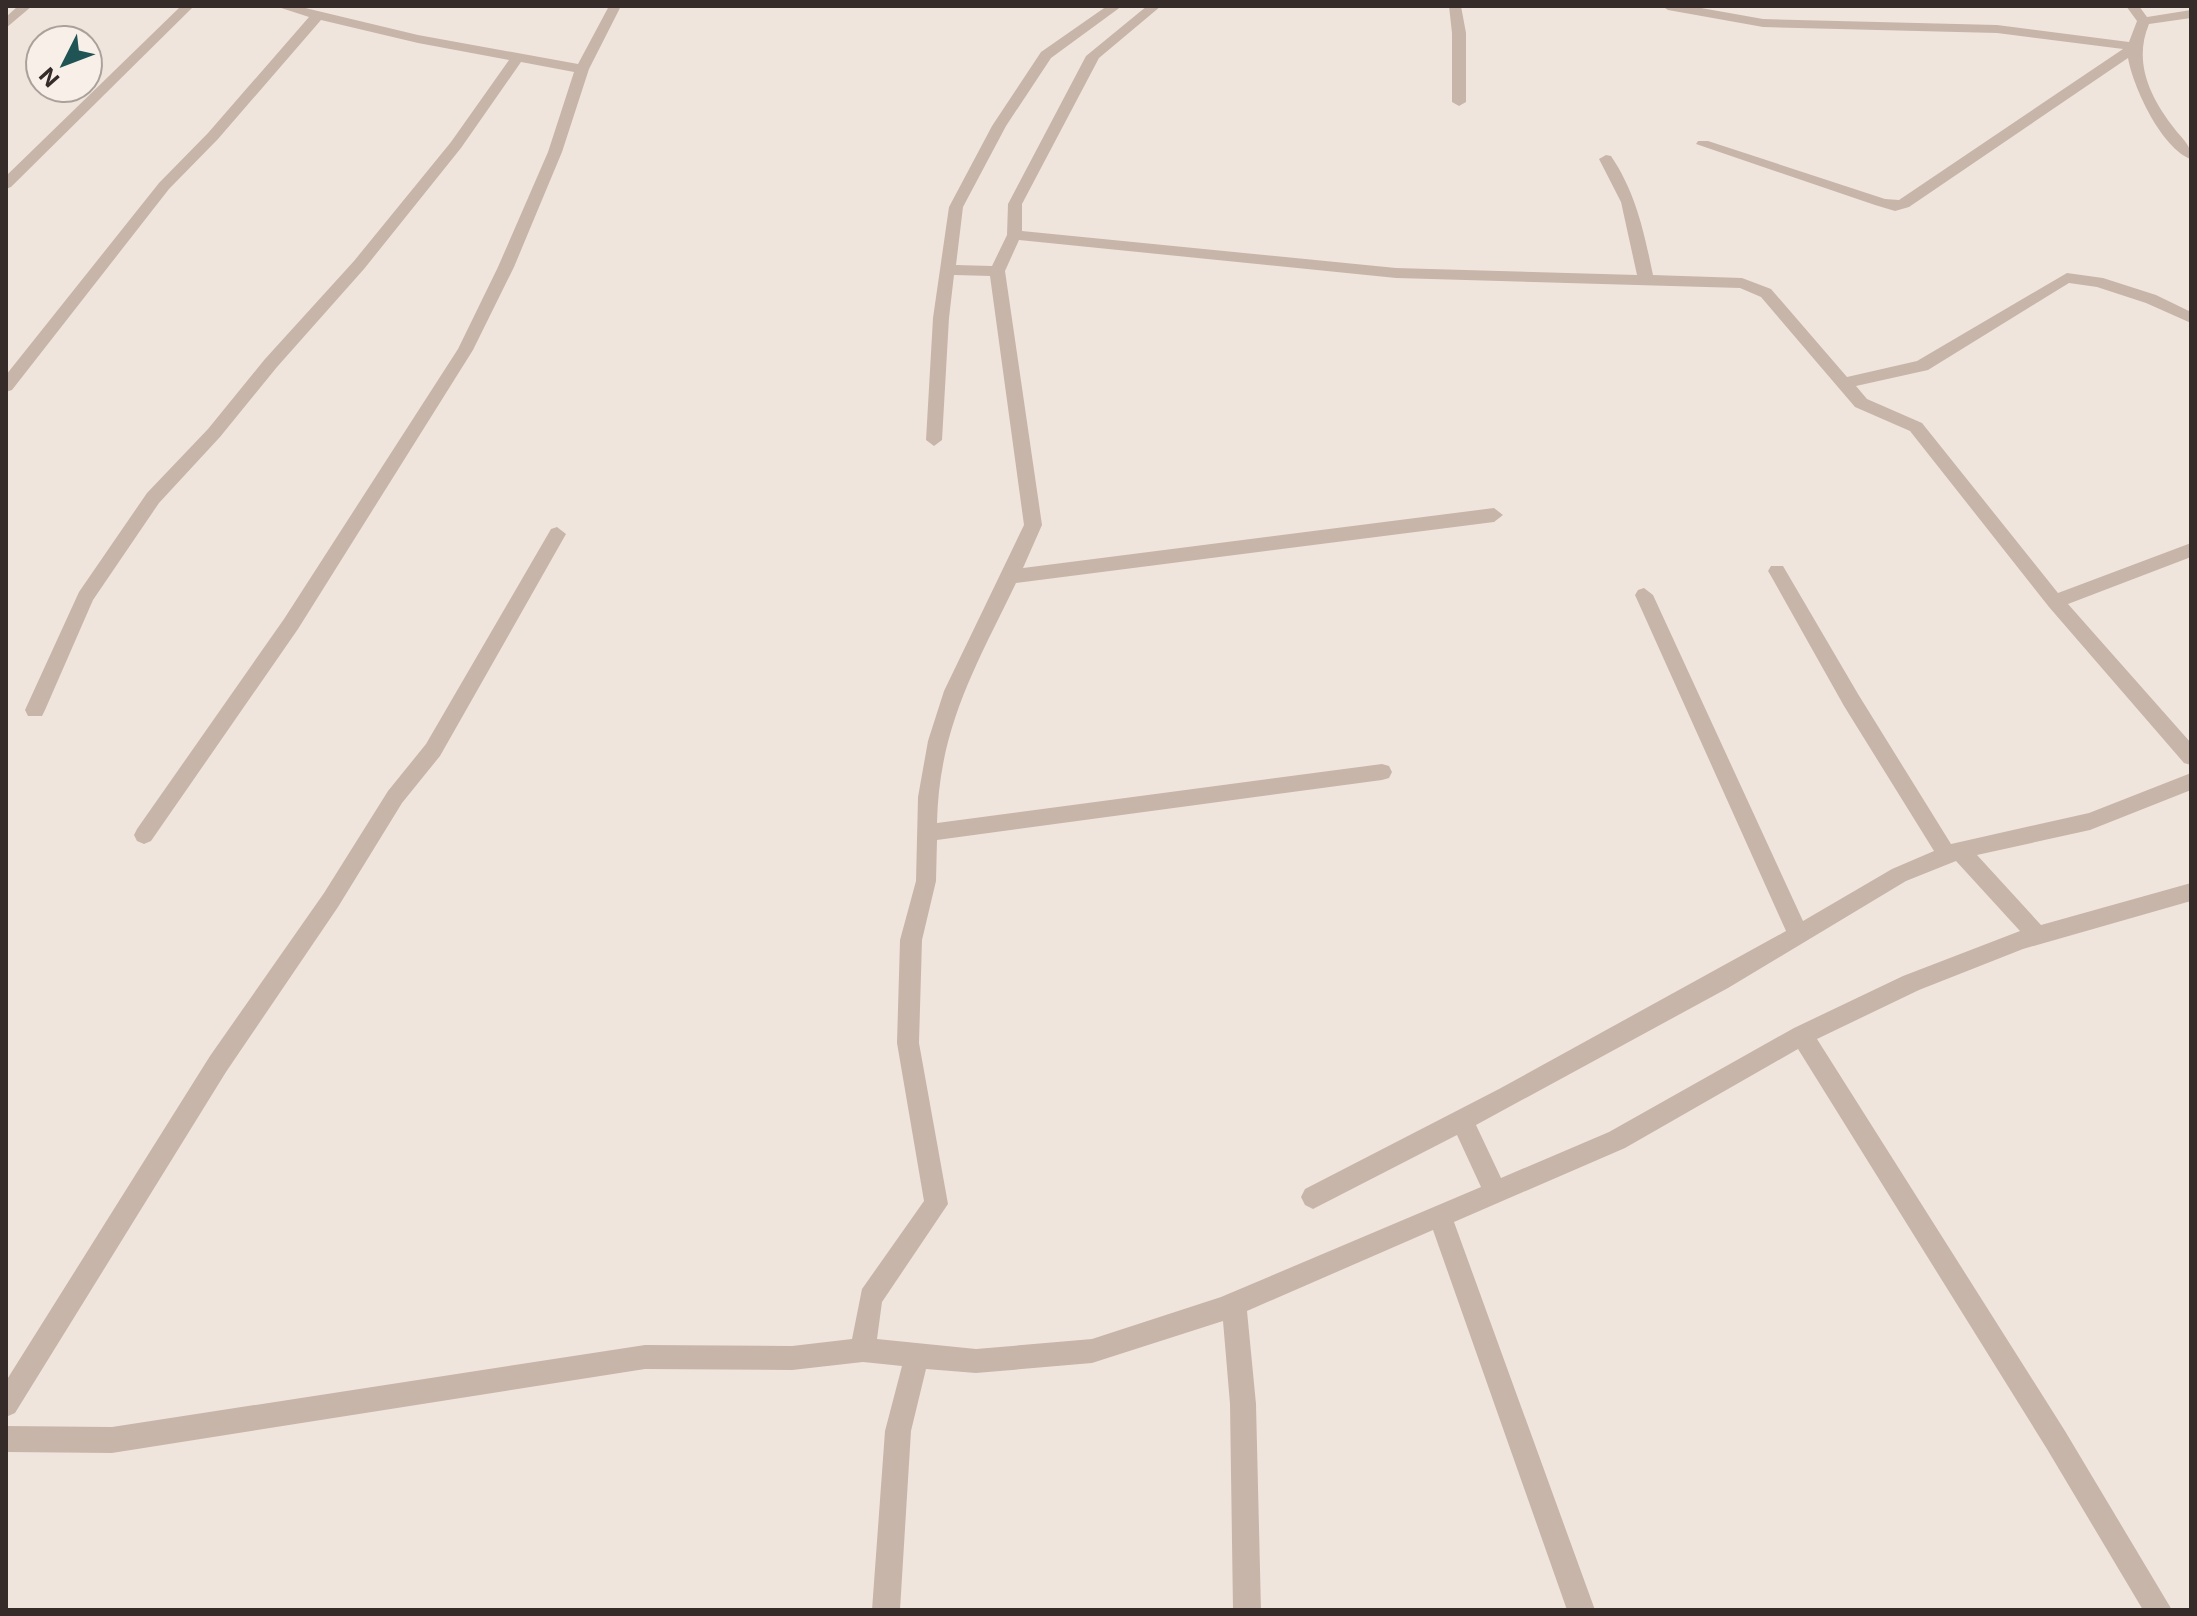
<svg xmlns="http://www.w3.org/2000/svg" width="2197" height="1616" viewBox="0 0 2197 1616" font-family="Inter,sans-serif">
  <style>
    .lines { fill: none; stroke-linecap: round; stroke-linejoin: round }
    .minor { fill: #c8b5a9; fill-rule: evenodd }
  </style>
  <rect width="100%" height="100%" fill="#f0e5dc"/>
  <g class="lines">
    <g class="minor">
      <polygon points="18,6 32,6 6,28 6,17"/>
      <polygon points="181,6 194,6 11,187 6,189 6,176"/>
      <polygon points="275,6 297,6 418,35 578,64 609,6 621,6 589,69 562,152 514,267 473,350 298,629 151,841 144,844 137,841 134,835 137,829 284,619 458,349 498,267 548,152 574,72 521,62 461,148 364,269 277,367 220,437 159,503 93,600 45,710 42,716 28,716 25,710 79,592 147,493 208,429 265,359 354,261 451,142 509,60 418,43 321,20 218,139 169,189 12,390 6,392 6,375 159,183 208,133 309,17"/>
      <path d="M 1107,6 L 1122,6 L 1051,58 L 1006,126 L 963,207 L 956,265 L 992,266 L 1007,235 L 1008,204 L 1086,56 L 1147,6 L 1161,6 L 1099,58 L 1022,204 L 1022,231 L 1396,268 L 1637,275 L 1621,202 L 1599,159 L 1606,155 L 1611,156 C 1636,193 1644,232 1653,275 L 1742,278 L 1771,289 L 1847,377 L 1917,361 L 2067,273 L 2103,278 L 2156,295 L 2191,312 L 2191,323 L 2146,303 L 2097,287 L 2069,283 L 1928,370 L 1856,386 L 1867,399 L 1922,423 L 2058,593 L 2191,543 L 2191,557 L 2068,604 L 2191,743 L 2191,765 L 2184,763 L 2049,607 L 1910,431 L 1855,407 L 1761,297 L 1740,288 L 1396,278 L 1019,240 L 1005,271 L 1042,525 L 1023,568 L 1494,508 L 1503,515 L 1494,522 L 1016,583 C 976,666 939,727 937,823 L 1382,764 L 1389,766 L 1392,772 L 1389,778 L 1382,780 L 937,840 L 936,881 L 922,940 L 919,1043 L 948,1204 L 882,1302 L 877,1339 L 976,1349 L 1092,1339 L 1221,1297 L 1481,1187 L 1457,1135 L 1313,1209 L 1305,1205 L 1301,1197 L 1305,1189 L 1499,1089 L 1786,931 L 1635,595 L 1638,590 L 1644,588 L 1653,595 L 1803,921 L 1892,869 L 1934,851 L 1844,706 L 1771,576 L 1768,571 L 1771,566 L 1783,566 L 1858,694 L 1951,844 L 2089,813 L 2191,773 L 2191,790 L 2090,830 L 1977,855 L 2041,925 L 2191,883 L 2191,901 L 2023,949 L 1919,990 L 1817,1039 L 2065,1431 L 2172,1610 L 2143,1610 L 2047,1449 L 1798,1049 L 1625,1148 L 1454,1222 L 1595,1610 L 1567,1610 L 1433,1230 L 1247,1311 L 1256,1404 L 1261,1610 L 1233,1610 L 1230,1404 L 1223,1321 L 1092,1363 L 976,1373 L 926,1369 L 911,1431 L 900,1610 L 872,1610 L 885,1431 L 902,1366 L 863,1362 L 792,1370 L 645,1369 L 112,1453 L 6,1452 L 6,1426 L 112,1427 L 645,1345 L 792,1346 L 852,1339 L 862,1289 L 924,1201 L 897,1043 L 900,940 L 916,881 L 918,797 L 928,741 L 944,691 L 1024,525 L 990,276 L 954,275 L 949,318 L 942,440 L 934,446 L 926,440 L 933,318 L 949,207 L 992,126 L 1041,52 ZM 1956,861 L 2020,931 L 1903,976 L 1794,1028 L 1609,1132 L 1501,1178 L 1476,1125 L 1728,988 L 1906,881 Z"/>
      <polygon points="1449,6 1461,6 1466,33 1466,102 1459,106 1452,102 1452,33"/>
      <path d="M 1662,6 L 1690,6 L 1763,19 L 1997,25 L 2129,42 L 2137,21 L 2126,6 L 2139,6 L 2147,17 L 2191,10 L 2191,18 L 2149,24 C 2133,62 2150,97 2174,128 C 2183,140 2191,144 2191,159 C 2162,149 2133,87 2128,58 L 1909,207 L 1895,211 L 1875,205 L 1696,144 L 1698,141 L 1708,141 L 1885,199 L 1899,200 L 2123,49 L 1997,33 L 1763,27 L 1668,10 Z"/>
      <polygon points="557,527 566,534 440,756 402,803 338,907 226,1072 15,1413 6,1417 6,1381 210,1056 324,893 388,791 426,744 551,529"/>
    </g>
  </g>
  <rect width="2197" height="1616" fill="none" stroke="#352b28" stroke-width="16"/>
  <g transform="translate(64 64) rotate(228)"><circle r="38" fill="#f8f0e8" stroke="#aaa19b" stroke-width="2"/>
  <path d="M0-6L14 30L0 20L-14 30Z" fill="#205454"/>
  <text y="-12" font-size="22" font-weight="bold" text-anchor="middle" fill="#352b28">N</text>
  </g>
</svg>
